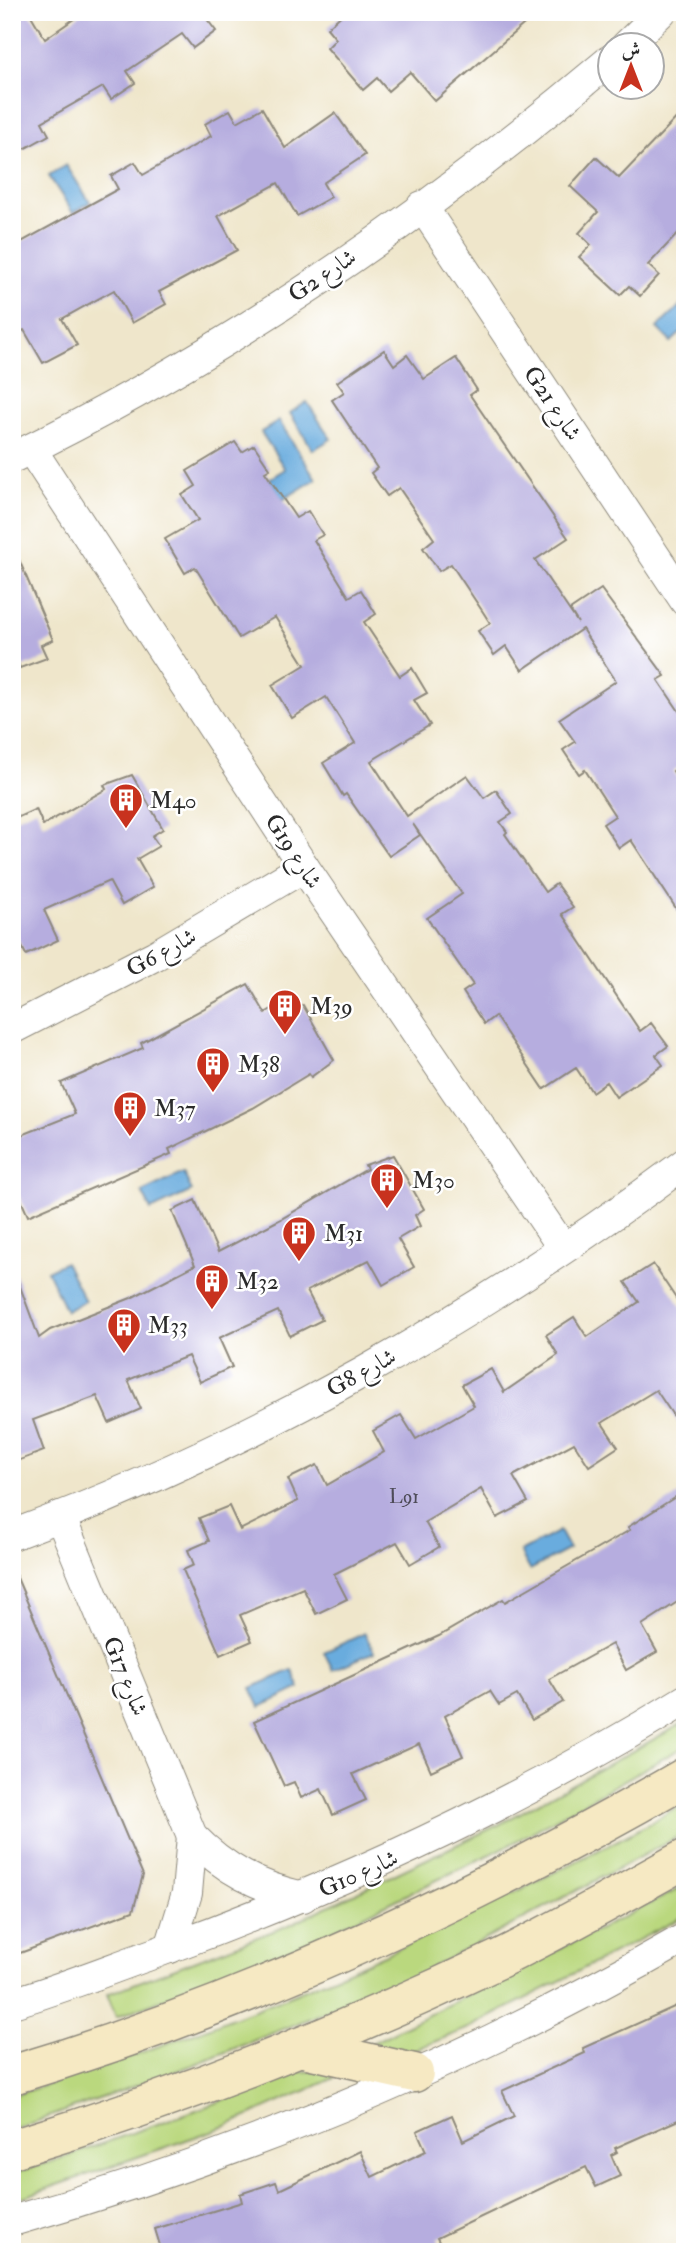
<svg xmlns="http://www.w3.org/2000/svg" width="697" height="2264" viewBox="0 0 697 2264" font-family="'IM FELL Double Pica',Amiri,serif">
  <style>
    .green { fill: #bad87e; stroke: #728254; stroke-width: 2 }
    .water { fill: #69acde; stroke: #4a6c84; stroke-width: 2 }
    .building { fill: #b6addf }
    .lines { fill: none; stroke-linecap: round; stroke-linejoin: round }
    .street-casing { stroke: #8d887b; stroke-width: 32 }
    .secondary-casing { stroke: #8d887b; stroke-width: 41 }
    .street { stroke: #fff; stroke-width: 30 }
    .secondary { stroke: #f6e9c3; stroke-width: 38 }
    .labels { text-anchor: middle; stroke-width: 5; stroke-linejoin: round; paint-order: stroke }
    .number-label { font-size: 19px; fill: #4e4c58 }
    .street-label { font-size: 23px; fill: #2b2b2b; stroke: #fff }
    .poi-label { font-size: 23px; fill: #2b2b2b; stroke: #fff; text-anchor: start }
  </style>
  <rect width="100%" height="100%" fill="#fff"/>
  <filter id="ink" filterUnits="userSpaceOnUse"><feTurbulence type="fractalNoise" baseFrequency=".0143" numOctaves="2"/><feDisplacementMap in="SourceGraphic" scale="14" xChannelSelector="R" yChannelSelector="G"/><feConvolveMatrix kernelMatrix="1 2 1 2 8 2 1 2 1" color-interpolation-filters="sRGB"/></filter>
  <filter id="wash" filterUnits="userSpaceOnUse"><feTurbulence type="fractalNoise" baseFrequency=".00686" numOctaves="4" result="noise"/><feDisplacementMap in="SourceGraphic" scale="28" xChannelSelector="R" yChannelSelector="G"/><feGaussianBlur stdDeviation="1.57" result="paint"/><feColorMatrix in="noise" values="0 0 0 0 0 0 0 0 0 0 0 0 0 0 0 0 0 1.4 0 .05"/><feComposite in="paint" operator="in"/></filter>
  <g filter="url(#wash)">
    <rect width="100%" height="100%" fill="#efe6cb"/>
    <g class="green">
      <polygon points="685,1722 685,1746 509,1845 299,1947 116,2017 107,1994 289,1925 500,1824"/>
      <path d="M 685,1802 L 685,1833 L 418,1975 L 193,2065 L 12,2130 L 12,2096 C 196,2038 374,1966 545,1877 C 592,1853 640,1831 685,1802 Z"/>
      <polygon points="685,1886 685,1916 469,2028 411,2051 384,2055 362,2048"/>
      <polygon points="324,2071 334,2078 226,2126 12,2201 12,2173 51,2162 216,2103 289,2072"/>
    </g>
    <g class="water">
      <polygon points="66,165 90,202 73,213 49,176"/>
      <polygon points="685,301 685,329 671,342 657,328"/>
      <polygon points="307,402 331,439 313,450 290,413"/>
      <polygon points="279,421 316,479 282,500 269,479 285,469 261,432"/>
      <polygon points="183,1172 192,1191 151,1210 142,1192"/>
      <polygon points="65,1262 85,1301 66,1311 47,1271"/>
      <polygon points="559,1531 569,1549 530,1570 520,1552"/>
      <polygon points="365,1633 374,1652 333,1670 324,1652"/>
      <polygon points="292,1670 300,1688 260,1707 251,1688"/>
    </g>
    <g id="blocks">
      <g class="building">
        <polygon points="12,12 29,12 45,39 84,12 214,12 206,18 216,31 193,48 182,34 127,71 135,83 111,99 103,87 42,122 49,135 24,149 17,137 12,139"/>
        <polygon points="345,12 538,12 435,101 410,72 388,91 377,78 363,90 327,48 336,39 327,28"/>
        <polygon points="262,108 285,148 335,113 365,155 323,183 331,197 297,216 278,183 218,216 237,250 159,292 166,304 132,323 114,290 62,319 77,345 43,363 24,330 12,337 12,247 118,189 111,176 135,162 143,175 211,136 205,124 230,110 237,122"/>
        <polygon points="685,109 685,226 648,265 659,275 640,296 629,286 620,295 579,257 591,245 579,233 598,212 570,186 596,157 619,178"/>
        <polygon points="384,350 394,365 407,355 424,379 456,358 477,390 470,395 568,538 535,560 578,623 570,610 601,589 665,676 658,680 685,720 685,763 673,771 685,790 685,922 631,840 619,848 603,824 615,816 585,770 579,774 563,750 575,742 559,719 616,681 582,629 522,670 506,646 494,655 478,631 490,623 483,612 451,564 439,571 423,548 434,539 399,488 387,496 371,473 377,468 332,400 344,392 337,382"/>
        <polygon points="235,442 242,452 254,445 270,469 265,472 296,518 308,511 323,535 314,540 349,597 361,590 376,614 364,622 400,676 412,668 427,693 414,700 430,725 371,761 407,816 467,775 484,798 496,790 512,814 500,822 507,832 505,834 545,892 556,884 573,907 562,914 640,1031 651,1023 668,1046 656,1055 663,1065 616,1097 606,1082 592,1092 576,1068 544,1089 495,1016 484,1024 463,992 473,985 427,918 462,894 413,824 420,835 389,856 346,794 343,796 323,763 355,743 326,697 292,718 272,685 305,665 275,617 239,638 195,567 185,573 165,539 198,520 182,495 196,486 187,471"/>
        <polygon points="12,543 53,640 41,645 47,658 20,668 15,655 12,656"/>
        <polygon points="132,775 163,829 152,836 159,846 137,859 153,887 122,905 109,881 44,910 58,940 26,955 12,926 12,820 36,809 43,825 106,789 104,785"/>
        <polygon points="248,984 265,1013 287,1000 294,1010 303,1005 334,1060 311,1077 309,1074 253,1108 169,1149 171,1154 28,1216 12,1180 12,1139 75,1114 61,1083 143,1048 141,1043"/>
        <polygon points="393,1155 424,1209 415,1215 420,1226 398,1239 414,1267 383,1285 369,1260 307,1291 322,1320 290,1336 278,1311 219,1338 232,1367 200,1382 188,1356 128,1380 141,1409 109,1423 97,1396 33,1420 44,1451 12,1463 12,1274 15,1273 39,1338 50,1330 131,1298 195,1265 172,1211 195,1200 218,1252 281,1219 367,1169 365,1165"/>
        <polygon points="653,1264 685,1312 685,1433 656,1390 602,1423 618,1447 589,1466 574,1443 513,1476 528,1502 497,1518 481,1489 425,1522 439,1547 410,1564 397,1542 334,1574 347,1599 316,1614 303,1588 240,1615 252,1641 220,1655 183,1570 194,1565 188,1550 209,1541 199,1518 229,1506 240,1530 298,1501 288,1479 317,1465 327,1485 384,1452 373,1431 401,1415 416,1439 474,1406 462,1385 491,1369 504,1392 558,1355 546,1335 574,1317 587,1337 639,1302 625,1282"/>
        <polygon points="685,1491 685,1597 642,1625 657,1652 626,1670 612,1644 549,1679 563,1702 532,1720 517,1695 499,1705 490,1691 445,1716 463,1756 431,1771 419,1744 353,1774 366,1800 333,1815 321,1789 301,1798 294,1782 284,1786 254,1721 439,1636 503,1599 505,1602 630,1530 628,1527"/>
        <polygon points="12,1566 143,1875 133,1911 12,1956"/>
        <polygon points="685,2002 685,2117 615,2148 617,2152 611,2155 620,2176 596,2187 586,2167 437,2238 444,2252 162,2252 155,2229 242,2202 240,2194 276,2182 279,2190 360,2151 372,2177 426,2151 417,2131 452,2115 463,2141 514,2116 502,2091 585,2053 583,2048"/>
      </g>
    </g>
  </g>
  <g filter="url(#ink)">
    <use href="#blocks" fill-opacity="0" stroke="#8d887b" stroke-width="2"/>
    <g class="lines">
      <g class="street-casing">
        <g id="street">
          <polyline points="626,46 661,12"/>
          <polyline points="422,206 685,601"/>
          <polyline points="31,449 304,867 563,1248"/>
          <path d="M 14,457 C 228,353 429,213 610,60"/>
          <polyline points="12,1029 156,955 304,867"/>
          <path d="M 60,1516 L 192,1836 C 224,1869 258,1887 303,1897"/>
          <path d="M 12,1535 C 252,1446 480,1316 685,1163"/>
          <polyline points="170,1948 187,1893 192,1836"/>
          <path d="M 12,2003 C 61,1989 110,1969 158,1952 C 342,1885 518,1803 685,1700"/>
          <path d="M 12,2221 C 245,2155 474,2058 685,1938"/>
        </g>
      </g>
      <g class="secondary-casing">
        <g id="secondary">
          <polyline points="299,2047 414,2073"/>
          <path d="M 12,2075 C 248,2004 472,1900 685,1777"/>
          <path d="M 12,2149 C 178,2099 341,2034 497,1960 C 561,1929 623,1893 685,1859"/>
        </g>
      </g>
      <use href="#street" class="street"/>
      <use href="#secondary" class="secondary"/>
    </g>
  </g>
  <defs>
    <g id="building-pin" transform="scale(1.75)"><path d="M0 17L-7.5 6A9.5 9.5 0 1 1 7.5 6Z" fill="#c8321e" stroke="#fff"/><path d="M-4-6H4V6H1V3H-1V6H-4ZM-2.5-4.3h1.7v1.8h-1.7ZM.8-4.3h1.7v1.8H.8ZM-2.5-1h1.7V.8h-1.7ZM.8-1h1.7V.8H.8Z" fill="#fff"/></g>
  </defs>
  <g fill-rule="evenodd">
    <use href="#building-pin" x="126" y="800"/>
    <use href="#building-pin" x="285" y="1006"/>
    <use href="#building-pin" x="213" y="1064"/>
    <use href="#building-pin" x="130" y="1108"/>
    <use href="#building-pin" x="387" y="1180"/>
    <use href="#building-pin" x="299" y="1233"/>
    <use href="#building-pin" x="212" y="1281"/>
    <use href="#building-pin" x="124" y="1325"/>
  </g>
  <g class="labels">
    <g class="number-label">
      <text x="404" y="1503">L91</text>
    </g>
    <g class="street-label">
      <text transform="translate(322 275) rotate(-34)" y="8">G2 شارع</text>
      <text transform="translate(553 403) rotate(56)" y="8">G21 شارع</text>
      <text transform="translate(294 851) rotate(57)" y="8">G19 شارع</text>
      <text transform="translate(161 952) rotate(-29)" y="8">G6 شارع</text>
      <text transform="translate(361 1372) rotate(-29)" y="8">G8 شارع</text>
      <text transform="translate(126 1676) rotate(68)" y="8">G17 شارع</text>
      <text transform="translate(358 1873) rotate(-24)" y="8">G10 شارع</text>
    </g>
    <g class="poi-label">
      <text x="150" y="808">M40</text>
      <text x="310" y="1014">M39</text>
      <text x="238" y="1072">M38</text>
      <text x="154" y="1116">M37</text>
      <text x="412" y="1188">M30</text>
      <text x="324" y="1241">M31</text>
      <text x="236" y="1289">M32</text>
      <text x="148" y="1333">M33</text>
    </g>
  </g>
  <rect width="697" height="2264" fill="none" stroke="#fff" stroke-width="42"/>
  <g transform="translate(631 66)"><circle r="33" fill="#ffffff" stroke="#aaaaaa" stroke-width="2"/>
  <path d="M0-5L12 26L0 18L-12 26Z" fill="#c8321e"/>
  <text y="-10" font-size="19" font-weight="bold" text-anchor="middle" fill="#2b2b2b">ش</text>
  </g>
</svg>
